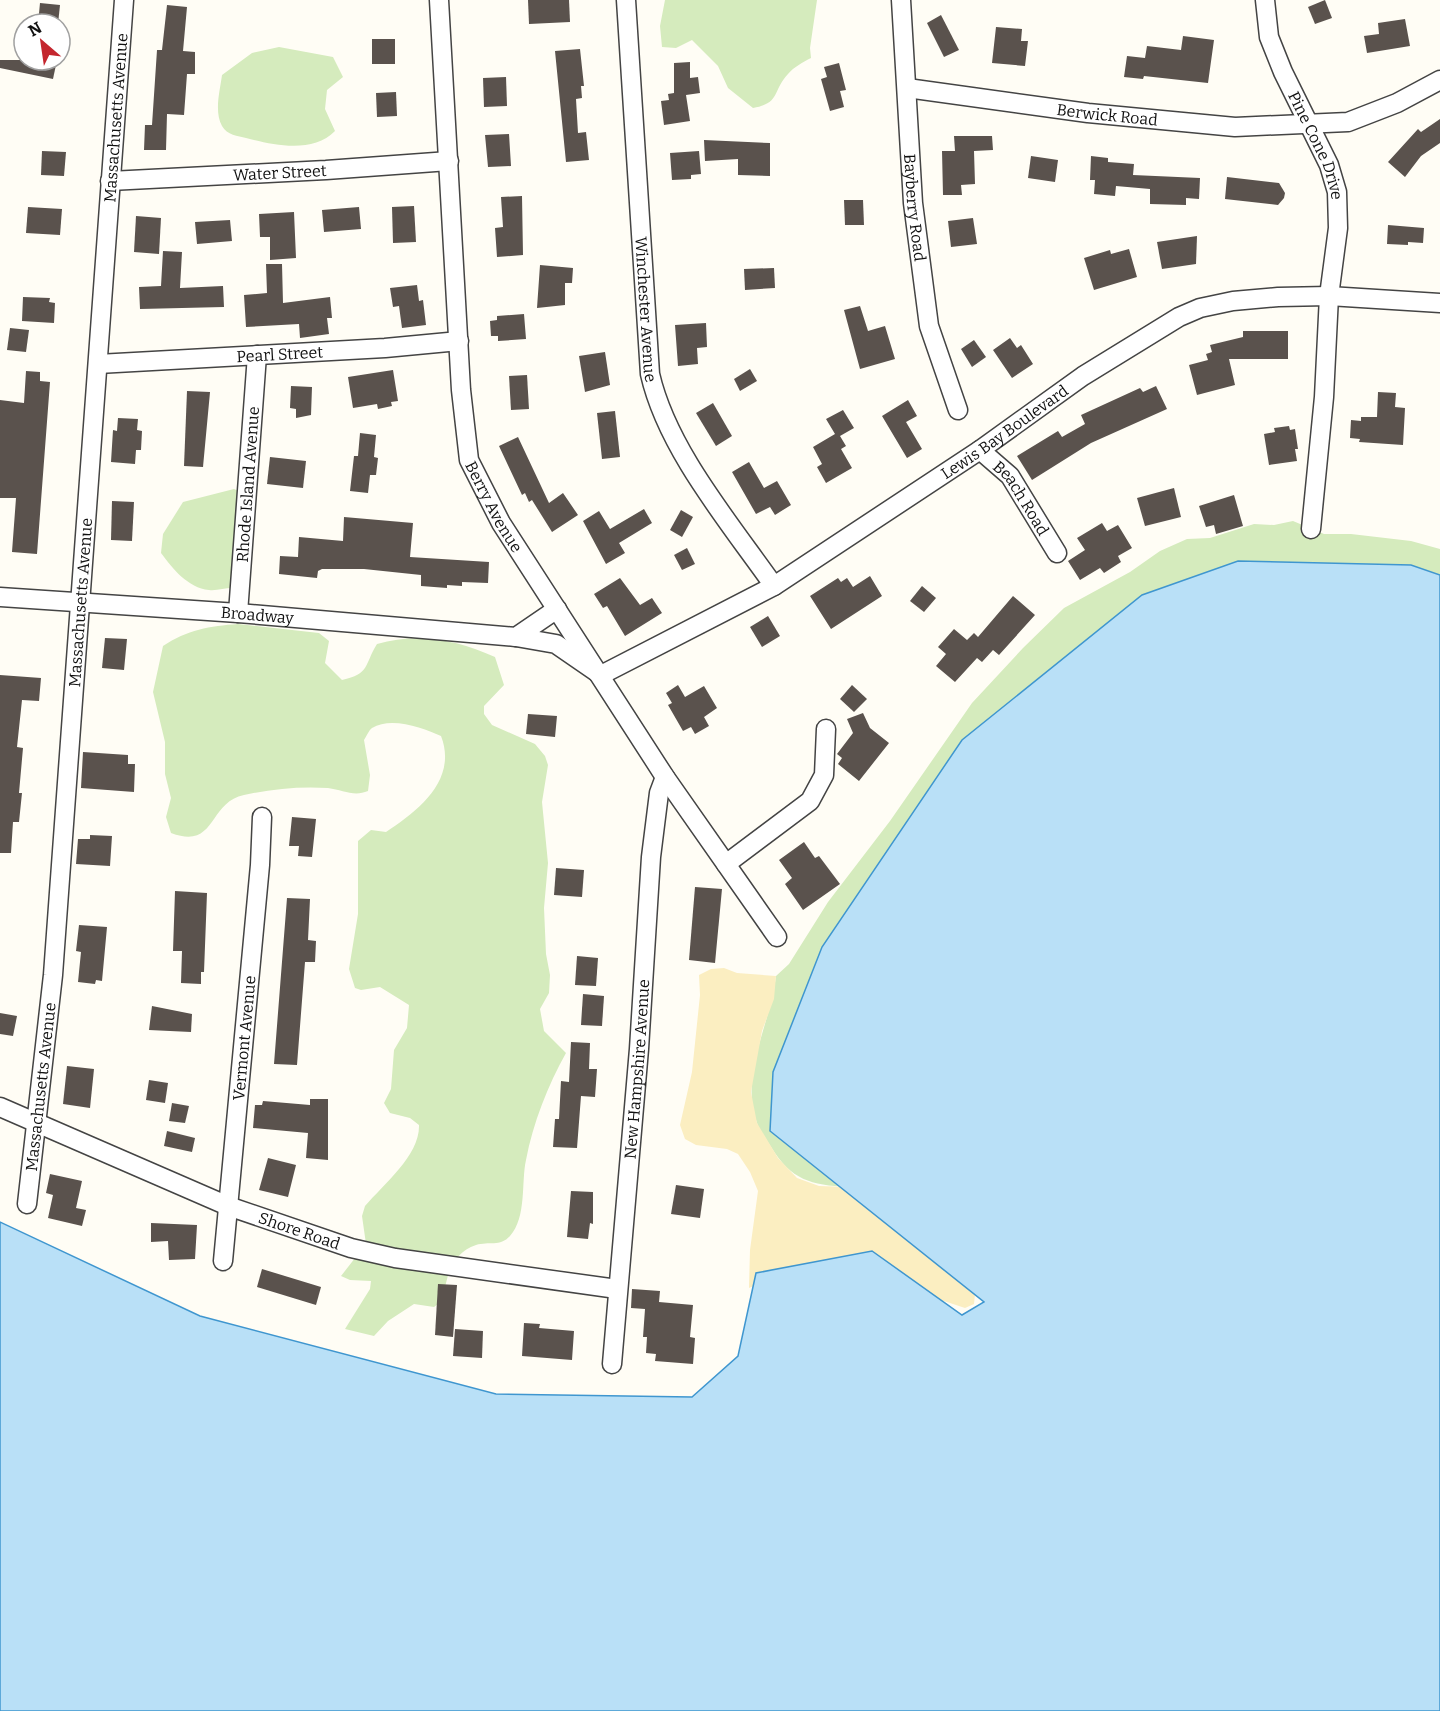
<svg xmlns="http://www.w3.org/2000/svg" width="1440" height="1711" viewBox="0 0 1440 1711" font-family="Bitter,serif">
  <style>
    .green { fill: #d5ebbd }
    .sand { fill: #fbeec1 }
    .water { fill: #b9e0f7; stroke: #3f96cf; stroke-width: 1.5 }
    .building { fill: #5a524d }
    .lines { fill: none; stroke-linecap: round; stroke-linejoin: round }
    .minor-casing { stroke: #444; stroke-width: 21 }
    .minor { stroke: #fff; stroke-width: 18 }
    .labels { text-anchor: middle; stroke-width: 6; stroke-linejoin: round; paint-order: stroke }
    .street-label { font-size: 16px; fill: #111; stroke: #fff }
  </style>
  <rect width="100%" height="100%" fill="#fffdf5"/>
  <g class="green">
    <path d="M 665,0 L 817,0 L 810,48 L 811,58 C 803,62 794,67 788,74 C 772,91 781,103 753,108 L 728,88 L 718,66 L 692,40 L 676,48 L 662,47 L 660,26 Z"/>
    <path d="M 279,47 L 333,57 L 343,77 L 327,90 L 325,109 L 335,131 C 313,154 273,145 246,138 C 238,136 227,135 222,126 C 214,111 220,91 222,75 L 252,53 Z"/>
    <path d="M 234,489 L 241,492 L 232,588 C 225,588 216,591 209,590 C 188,588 172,568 161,553 L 163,534 L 183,502 Z"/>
    <path d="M 1293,521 L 1324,534 L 1351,534 L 1411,541 L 1440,549 L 1440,614 L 848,1187 C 811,1185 791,1180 771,1147 C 767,1140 760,1132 757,1123 C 739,1075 771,1023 776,976 L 789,964 L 828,902 L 890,821 L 972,703 L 1023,648 L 1064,608 L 1130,572 L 1160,551 L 1187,539 L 1210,538 L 1254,524 L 1274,525 Z"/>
    <path d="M 238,624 L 319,633 L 329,641 L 325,663 L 342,680 C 370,674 364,665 377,644 C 418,632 457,640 495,657 L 504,685 L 484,706 L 484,714 L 492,725 L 535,744 L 545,756 L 548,765 L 542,802 L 548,863 L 544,908 L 546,954 L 550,975 L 549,993 L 540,1009 L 544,1031 L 566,1053 C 548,1085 533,1123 526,1160 C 521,1182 527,1217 510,1236 C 500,1247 489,1241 476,1245 C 451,1253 446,1278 443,1300 L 434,1307 L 414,1304 L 388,1321 L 374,1336 L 345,1329 L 370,1289 L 371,1281 L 350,1280 L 341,1276 L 366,1244 L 362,1216 L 365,1206 C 384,1184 420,1155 419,1125 L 410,1118 L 390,1113 L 384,1103 L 391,1089 L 394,1050 L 407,1028 L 409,1005 L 380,987 L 361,990 L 355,988 L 349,969 L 358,914 L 358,841 L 371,830 L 386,832 C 418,811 458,780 441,736 C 424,728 391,716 372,728 C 369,730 366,737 364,740 L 370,775 L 368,791 C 354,797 343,790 328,788 C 301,786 270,789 244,795 C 207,803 217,850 171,833 L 166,817 L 171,798 L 165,774 L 165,742 L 153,692 L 163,646 C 187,630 210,626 238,624 Z"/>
  </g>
  <polygon class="sand" points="724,968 737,973 776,976 774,999 762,1031 751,1092 757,1123 778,1158 797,1178 819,1186 848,1187 975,1294 974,1304 965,1308 944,1301 770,1279 749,1288 750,1250 758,1191 750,1172 738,1154 727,1149 696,1145 685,1139 680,1125 692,1072 700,995 699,975 711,969"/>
  <polygon class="water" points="1238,561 1411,565 1440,575 1440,1711 0,1711 0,1222 200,1316 496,1394 692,1397 738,1356 756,1273 872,1251 962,1315 984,1302 770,1131 773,1072 822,947 962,740 1142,595"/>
  <g class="building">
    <polygon points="528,0 569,0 570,22 529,24"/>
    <polygon points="1325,0 1332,18 1315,24 1308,7"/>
    <polygon points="40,3 60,5 58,24 38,24"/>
    <polygon points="167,5 187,7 183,51 195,52 195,74 187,74 184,115 167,114 166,150 144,150 145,125 152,125 157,50 162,50"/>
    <polygon points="941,15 959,50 944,57 927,23"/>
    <polygon points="1405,19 1410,46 1367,53 1364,36 1379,34 1378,23"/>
    <polygon points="996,27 1022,29 1021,41 1028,41 1025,66 992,63"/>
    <polygon points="1183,36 1214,40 1208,83 1144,76 1143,79 1124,77 1127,56 1145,58 1147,46 1181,50"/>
    <rect x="372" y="39" width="23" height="25"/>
    <polygon points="580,49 584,86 581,86 582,98 576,99 578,133 586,132 589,160 566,162 555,51"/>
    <polygon points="0,60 57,60 53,79 0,68"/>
    <polygon points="690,62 690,78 698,77 700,93 686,95 690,121 664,125 661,101 669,100 668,94 674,93 674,63"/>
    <polygon points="839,63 846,90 840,91 844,107 830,111 821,79 827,77 824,67"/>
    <polygon points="506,77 507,106 484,107 483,78"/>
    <polygon points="396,92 397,116 377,117 376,93"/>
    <polygon points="1440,119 1440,143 1421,156 1405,177 1388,162 1418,129 1421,132"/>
    <polygon points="509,134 511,166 488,167 485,135"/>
    <polygon points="954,136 992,136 993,150 974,151 975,184 961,185 962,195 943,195 942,151 955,151"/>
    <polygon points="704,140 770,143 770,176 738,175 738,159 705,161"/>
    <polygon points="42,151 66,152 64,176 41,175"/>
    <polygon points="699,151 701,174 691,175 691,179 672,180 670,153"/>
    <polygon points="1031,156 1058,160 1055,182 1028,178"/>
    <polygon points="1091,156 1108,158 1108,162 1134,164 1133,175 1200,178 1199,199 1186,198 1186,205 1150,204 1150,189 1116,186 1115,196 1094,194 1095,180 1090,180"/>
    <polygon points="1227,177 1279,183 1285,193 1284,198 1278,205 1225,199"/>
    <polygon points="522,196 523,255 497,257 495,228 503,227 501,197"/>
    <polygon points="844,200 863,200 864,225 845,225"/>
    <polygon points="414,206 416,242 393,243 392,207"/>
    <polygon points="28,207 62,209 60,235 26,233"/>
    <polygon points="359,207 361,229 324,232 322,210"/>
    <polygon points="294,212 296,258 270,260 270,237 260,237 259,214"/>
    <polygon points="136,216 161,218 159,254 134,252"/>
    <polygon points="973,218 977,244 951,247 948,221"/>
    <polygon points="230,220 232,241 197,244 195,222"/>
    <polygon points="1388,225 1424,228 1423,243 1408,242 1408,245 1387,244"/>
    <polygon points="1197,236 1196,264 1162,269 1157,242"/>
    <polygon points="1129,249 1137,277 1094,290 1084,258 1110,250 1111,254"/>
    <polygon points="163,251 182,252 180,288 223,286 224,307 140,309 139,287 161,286"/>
    <polygon points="266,264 282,264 283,303 330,297 332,318 327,318 329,334 300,338 299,324 246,327 244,295 267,293"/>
    <polygon points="540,265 573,268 572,283 565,283 565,305 537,308"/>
    <polygon points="774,268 775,288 745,290 744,269"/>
    <polygon points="417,285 419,301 423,300 426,325 402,328 399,306 393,307 390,288"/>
    <polygon points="23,297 50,298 49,302 55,303 54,323 22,321"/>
    <polygon points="860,306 868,331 885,326 895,359 860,369 844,310"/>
    <polygon points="524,314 526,339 498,341 498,336 491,336 490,321 497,320 497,316"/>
    <polygon points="706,323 707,347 697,348 698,364 678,366 675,325"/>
    <polygon points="10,328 29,330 26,352 7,350"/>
    <polygon points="1243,331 1288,331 1288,359 1229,359 1235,385 1197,395 1189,365 1208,360 1206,354 1212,352 1210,345 1243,337"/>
    <polygon points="1010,338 1017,348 1021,345 1033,364 1012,378 993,350"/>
    <polygon points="974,340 986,357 972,367 961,349"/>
    <polygon points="605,352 610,385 585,392 579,356"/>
    <polygon points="750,369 757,381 740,391 734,379"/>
    <polygon points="393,370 398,401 391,402 392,406 378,409 377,404 353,408 348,377"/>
    <polygon points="26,371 40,372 40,381 50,382 37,554 12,552 16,498 0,498 0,400 24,403"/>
    <polygon points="527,375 529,409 511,410 509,376"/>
    <polygon points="291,386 312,387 311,415 296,418 296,409 290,408"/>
    <polygon points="1156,386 1167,409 1091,443 1032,480 1017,456 1058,431 1062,437 1085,424 1081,415 1140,388 1143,392"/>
    <polygon points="187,391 210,392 203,467 184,466"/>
    <polygon points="1378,392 1396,393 1395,407 1405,408 1403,445 1359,442 1360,439 1350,438 1351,420 1361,421 1361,417 1377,417"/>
    <polygon points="908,400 917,416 906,422 922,449 907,458 882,416"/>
    <polygon points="713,403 732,436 716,446 696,413"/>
    <polygon points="843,410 854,428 840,436 846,446 841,449 852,468 826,483 817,467 822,464 813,447 835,434 826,419"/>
    <polygon points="615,411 620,457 602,459 597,413"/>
    <polygon points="118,418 138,419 137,430 142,431 141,450 136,450 135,464 111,462 113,430 117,431"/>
    <polygon points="1289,426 1290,430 1295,429 1298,449 1295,449 1297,461 1269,465 1264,434 1275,432 1274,428"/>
    <polygon points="360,433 376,435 374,457 378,458 376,475 370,475 368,493 350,491 354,456 358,456"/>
    <polygon points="518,437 549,503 563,493 578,515 552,532 532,500 529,502 525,493 522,495 499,446"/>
    <polygon points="270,457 306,461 303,488 267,484"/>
    <polygon points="749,462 764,488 777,481 791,505 775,515 770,507 756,514 732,472"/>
    <polygon points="1174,488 1181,517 1145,526 1137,498"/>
    <polygon points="1234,495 1243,526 1216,534 1214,525 1206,527 1199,506"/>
    <polygon points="112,501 134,502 132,541 111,540"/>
    <polygon points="644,509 652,523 619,543 625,553 606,564 583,521 599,511 610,529"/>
    <polygon points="681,510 693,517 682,537 670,530"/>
    <polygon points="344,517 413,523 410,557 489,562 488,583 462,582 462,586 447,585 447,588 421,586 421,575 364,569 322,569 318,571 317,578 279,574 280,556 298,557 299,537 343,541"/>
    <polygon points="1102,523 1107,531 1118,525 1132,548 1118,556 1121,562 1104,573 1100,568 1080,580 1068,561 1085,550 1077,538"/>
    <polygon points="687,548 695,564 682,570 674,555"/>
    <polygon points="870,576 882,596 831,629 810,596 838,578 841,582 847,578 853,587"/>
    <polygon points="620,578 640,605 652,598 662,613 625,636 607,606 603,608 594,594"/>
    <polygon points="922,586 936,598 924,612 910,601"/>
    <polygon points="1013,596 1035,615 999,655 993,650 982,662 977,658 955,682 936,666 946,654 938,647 954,629 967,640 974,633 978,637"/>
    <polygon points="768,616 780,636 762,647 750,627"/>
    <polygon points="105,638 127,639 124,670 102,668"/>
    <polygon points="0,675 41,678 39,701 22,700 17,747 23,748 19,793 22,793 19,822 13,822 11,853 0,853"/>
    <polygon points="678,685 685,697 704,686 717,708 704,717 709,726 695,734 691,727 683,731 668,705 672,703 666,693"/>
    <polygon points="852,685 867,699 854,712 840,699"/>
    <polygon points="863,713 870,728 889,743 859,781 838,764 842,758 837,754 853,733 847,719"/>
    <polygon points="528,714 557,716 555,737 526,734"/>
    <polygon points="83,752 128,755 128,764 135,764 134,792 81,788"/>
    <polygon points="292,817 316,819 312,857 298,856 299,846 289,846"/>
    <polygon points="90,835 112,836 110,866 76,864 78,839 90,839"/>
    <polygon points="804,842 815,858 819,856 840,884 803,910 785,884 792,878 779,860"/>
    <polygon points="556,868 584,870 582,897 554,895"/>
    <polygon points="695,887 722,889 715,963 689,960"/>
    <polygon points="175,891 207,893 204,972 201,972 201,984 181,983 182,951 173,951"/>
    <polygon points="287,898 310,899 308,940 316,941 315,962 305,962 297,1065 274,1064"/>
    <polygon points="79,925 107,927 102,981 96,980 95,984 78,982 81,952 76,951"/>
    <polygon points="577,956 598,958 596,986 575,985"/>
    <polygon points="583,994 604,996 602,1026 581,1025"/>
    <polygon points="152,1006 192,1014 191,1032 149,1030"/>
    <polygon points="0,1013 17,1016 13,1036 0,1034"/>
    <polygon points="571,1042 590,1043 589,1069 597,1069 595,1097 581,1096 577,1148 553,1147 555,1119 559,1119 561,1081 569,1082"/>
    <polygon points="67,1066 94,1069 90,1108 63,1104"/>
    <polygon points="149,1080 168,1083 165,1103 146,1100"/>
    <polygon points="310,1099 328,1099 328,1160 306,1158 308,1133 253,1128 255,1105 262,1105 263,1101 310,1105"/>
    <polygon points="172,1103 189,1106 185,1123 169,1121"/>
    <polygon points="167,1131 195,1138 192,1152 164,1146"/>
    <polygon points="268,1158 296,1165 288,1197 259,1190"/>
    <polygon points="50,1174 82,1181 76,1208 86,1210 82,1226 48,1218 53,1195 46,1193"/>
    <polygon points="676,1185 704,1189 700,1218 671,1214"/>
    <polygon points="571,1191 593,1192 593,1224 590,1223 588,1239 567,1237"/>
    <polygon points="151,1223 197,1225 195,1259 169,1260 168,1241 151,1242"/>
    <polygon points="262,1269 321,1287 316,1305 257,1287"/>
    <polygon points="438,1284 457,1285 453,1337 435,1335"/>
    <polygon points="632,1289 660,1291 659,1302 693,1305 690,1337 695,1338 693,1364 655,1361 656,1354 646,1353 647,1337 643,1337 645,1309 631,1308"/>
    <polygon points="524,1323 540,1324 539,1328 574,1331 572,1360 522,1356"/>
    <polygon points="455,1329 483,1331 482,1358 453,1356"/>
  </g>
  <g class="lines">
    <g class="minor-casing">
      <g id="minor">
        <path id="s1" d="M 439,0 L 461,390 L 469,460 L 501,523 L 665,777 L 777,937"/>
        <path id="s2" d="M 626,0 L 650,374 C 667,449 729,522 774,586"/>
        <path id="s3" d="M 901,0 L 913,203 L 929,326 L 958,410"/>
        <path id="s4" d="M 1265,0 L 1269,37 L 1283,72 L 1329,165 L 1337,192 L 1338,228 L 1329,296 L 1324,397 L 1311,529"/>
        <path id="s5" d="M 907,88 L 1088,113 L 1235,127 L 1348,122 L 1397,103 L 1440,80"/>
        <path id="s6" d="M 110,181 L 326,170 L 449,161"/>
        <path id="s7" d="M 98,364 L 385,348 L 459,341"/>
        <path id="s8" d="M 980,450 L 1010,476 L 1057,553"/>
        <path id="s9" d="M 0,597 L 238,613 L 516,637 L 557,609"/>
        <path id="s10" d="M 238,613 L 257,355"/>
        <path id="s11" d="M 516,637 L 556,644 L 601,675 L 774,586 L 980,450 L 1083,376 L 1179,317 L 1200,308 L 1233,301 L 1278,297 L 1329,296 L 1440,303"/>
        <polyline points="726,864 810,801 824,775 826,729"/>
        <path id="s12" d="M 0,1107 L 228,1206 L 351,1248 L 395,1258 L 617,1289"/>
        <path id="s13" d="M 27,1204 L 53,975 L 124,0"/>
        <path id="s14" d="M 223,1261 L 260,865 L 262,817"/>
        <path id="s15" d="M 612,1364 L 639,1049 L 651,857 L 659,793 L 665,777"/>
      </g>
    </g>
    <use href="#minor" class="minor"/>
  </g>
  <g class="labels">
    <g class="street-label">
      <text dy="6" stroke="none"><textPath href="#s5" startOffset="202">Berwick Road</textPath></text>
      <text dy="6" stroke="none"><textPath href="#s13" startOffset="1090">Massachusetts Avenue</textPath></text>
      <text dy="6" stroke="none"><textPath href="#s4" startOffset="156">Pine Cone Drive</textPath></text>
      <text dy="6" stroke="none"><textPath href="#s6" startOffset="170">Water Street</textPath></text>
      <text dy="6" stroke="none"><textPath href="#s3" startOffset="208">Bayberry Road</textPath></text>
      <text dy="6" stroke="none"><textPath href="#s2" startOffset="310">Winchester Avenue</textPath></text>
      <text dy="6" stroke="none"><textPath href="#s7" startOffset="182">Pearl Street</textPath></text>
      <text dy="6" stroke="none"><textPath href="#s11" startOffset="567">Lewis Bay Boulevard</textPath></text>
      <text dy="6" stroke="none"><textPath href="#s10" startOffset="129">Rhode Island Avenue</textPath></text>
      <text dy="6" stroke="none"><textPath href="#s8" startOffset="64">Beach Road</textPath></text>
      <text dy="6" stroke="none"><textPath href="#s1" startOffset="514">Berry Avenue</textPath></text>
      <text dy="6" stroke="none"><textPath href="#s13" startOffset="604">Massachusetts Avenue</textPath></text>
      <text dy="6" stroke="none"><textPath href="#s9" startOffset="258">Broadway</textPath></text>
      <text dy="6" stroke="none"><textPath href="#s14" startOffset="224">Vermont Avenue</textPath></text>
      <text dy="6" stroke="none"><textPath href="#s15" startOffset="296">New Hampshire Avenue</textPath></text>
      <text dy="6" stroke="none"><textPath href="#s13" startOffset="118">Massachusetts Avenue</textPath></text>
      <text dy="6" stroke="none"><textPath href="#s12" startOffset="324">Shore Road</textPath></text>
    </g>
  </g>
  <g transform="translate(42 42) rotate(331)"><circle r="28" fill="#ffffff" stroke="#a0a0a0" stroke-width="1.5"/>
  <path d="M0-4.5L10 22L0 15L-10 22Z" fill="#c4262e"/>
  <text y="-9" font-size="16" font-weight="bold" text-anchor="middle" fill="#111111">N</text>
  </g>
</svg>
